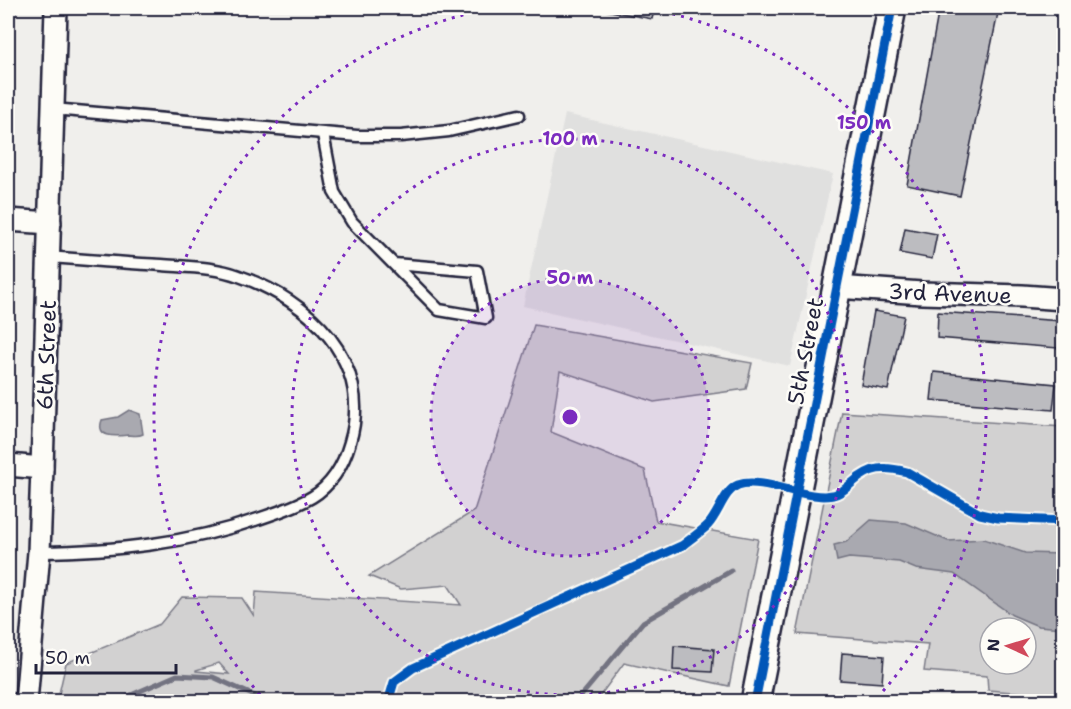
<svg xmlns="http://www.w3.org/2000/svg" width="1071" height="709" viewBox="0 0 1071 709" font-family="'Shantell Sans',sans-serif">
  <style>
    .built { fill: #e0e0df }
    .green { fill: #d2d1d1; stroke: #7a7a86; stroke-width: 1.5; fill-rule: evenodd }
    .water { fill: #a9a9b0; stroke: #737381; stroke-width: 1.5 }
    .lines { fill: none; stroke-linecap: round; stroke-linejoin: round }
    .stream { stroke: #737381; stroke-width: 5 }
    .building { fill: #bcbcc0; stroke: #22223b; stroke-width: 1.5 }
    .service-casing { stroke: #22223b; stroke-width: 15 }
    .minor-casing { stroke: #22223b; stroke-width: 26 }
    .tertiary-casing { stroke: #22223b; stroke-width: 32 }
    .service { stroke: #fdfcf7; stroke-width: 10 }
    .minor { stroke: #fdfcf7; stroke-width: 21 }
    .tertiary { stroke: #fdfcf7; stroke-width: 27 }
    .cycleway-casing { stroke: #fdfcf7; stroke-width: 13 }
    .cycleway { stroke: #0057b8; stroke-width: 9 }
    .ring { fill: none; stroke: #7b2cbf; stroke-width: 3; stroke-dasharray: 3 6 }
    .labels { text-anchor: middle; stroke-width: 5; stroke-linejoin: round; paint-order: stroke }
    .street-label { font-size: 22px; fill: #22223b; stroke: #fdfcf7 }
    .centre { fill: #7b2cbf; stroke: #fdfcf7; stroke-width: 3 }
    .ring-label { font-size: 18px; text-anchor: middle; font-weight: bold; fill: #7b2cbf; stroke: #fdfcf7; stroke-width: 5; stroke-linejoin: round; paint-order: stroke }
  </style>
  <rect width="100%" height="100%" fill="#f0efec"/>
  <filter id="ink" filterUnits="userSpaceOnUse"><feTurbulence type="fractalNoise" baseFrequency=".0167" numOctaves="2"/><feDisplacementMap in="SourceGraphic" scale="12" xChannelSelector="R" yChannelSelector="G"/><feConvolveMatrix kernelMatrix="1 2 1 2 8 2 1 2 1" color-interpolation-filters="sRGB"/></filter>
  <g filter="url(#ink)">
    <polygon class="built" points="565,114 833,174 790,366 523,306"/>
    <g class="green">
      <path d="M 534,325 L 752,363 L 746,389 L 654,402 L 560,371 L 551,432 L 645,470 L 656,521 L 758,539 L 729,686 L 624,663 L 599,697 L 598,701 L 65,702 L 58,698 L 66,663 L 160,624 L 182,597 L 242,598 L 254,616 L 256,592 L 461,605 L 448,585 L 401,589 L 369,576 L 474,511 ZM 219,663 L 229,674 L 196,671 L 196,670 Z"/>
      <path d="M 842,412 L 1063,427 L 1063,696 L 988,690 L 987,676 L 924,671 L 928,644 L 797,634 ZM 990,628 L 1026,628 L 1026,664 L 990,664 Z"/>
      <polygon points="8,585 12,585 8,659"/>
    </g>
    <g class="water">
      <path d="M 129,410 L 140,414 L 143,434 C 137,437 135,435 128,435 C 117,436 95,439 102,420 L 118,417 Z"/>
      <polygon points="871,520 906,523 948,541 984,539 1025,553 1063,554 1063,628 1038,626 1012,615 954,574 916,569 899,562 849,558 837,561 834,545 846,542"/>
    </g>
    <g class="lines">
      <g class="stream">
        <polyline points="115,702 177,675 213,677 268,702"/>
        <polyline points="576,702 643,622 731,571"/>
      </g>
    </g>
    <g class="building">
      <polygon points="594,8 655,8 652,19"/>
      <polygon points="939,8 999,8 960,196 907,185"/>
      <polygon points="905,228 937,234 932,259 900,253"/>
      <polygon points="874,311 904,316 888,390 861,385"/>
      <polygon points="938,312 1062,321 1058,348 937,338"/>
      <polygon points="934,372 1056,384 1053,410 931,400"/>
      <polygon points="674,646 714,649 712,672 673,670"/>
      <polygon points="842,653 884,656 882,683 840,680"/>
    </g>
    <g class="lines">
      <g class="service-casing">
        <g id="service">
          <polyline points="8,15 8,8"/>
          <polyline points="53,109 357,136 401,136 449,131 519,115"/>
          <polyline points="323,134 334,192 352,222 439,310 486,318 477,271 394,264"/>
          <path d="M 39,552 C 114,551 187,544 258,519 C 276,513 295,507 312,497 C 332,485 344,463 350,442 C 374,361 309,300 239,276 C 215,267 187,267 162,265 C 124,263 87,260 49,257"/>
        </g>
      </g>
      <g class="minor-casing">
        <g id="minor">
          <polyline points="8,220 50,223"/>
          <polyline points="837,287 922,293 1022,296 1064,299"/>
          <polyline points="8,465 42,468"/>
          <polyline points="26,702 39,552 42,468 56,8"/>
        </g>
      </g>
      <g class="tertiary-casing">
        <polyline id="tertiary" points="755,702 892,8"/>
      </g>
      <use href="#service" class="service"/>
      <use href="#minor" class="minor"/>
      <use href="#tertiary" class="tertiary"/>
      <g class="cycleway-casing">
        <g id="cycleway">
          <path d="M 388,702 L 394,682 L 413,668 L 683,545 C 691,538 701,532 708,525 C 719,513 724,491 738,485 C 763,476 807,501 833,495 C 841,494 847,487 852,483 C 871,466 884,466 907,472 L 980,514 L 998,518 L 1064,521"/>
          <polyline points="755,702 892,8"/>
        </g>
      </g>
      <use href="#cycleway" class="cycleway"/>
    </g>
  </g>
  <circle cx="570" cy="417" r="139" fill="#7b2cbf" fill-opacity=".12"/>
  <g class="ring">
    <circle cx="570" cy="417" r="139"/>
    <circle cx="570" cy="417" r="278"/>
    <path d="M266 701A416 416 0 0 1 494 8M646 8A416 416 0 0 1 874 701"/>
  </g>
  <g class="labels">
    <g class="street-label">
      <text transform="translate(950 293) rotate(2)" y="8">3rd Avenue</text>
      <text transform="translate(805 351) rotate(-79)" y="8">5th Street</text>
      <text transform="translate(46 355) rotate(-88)" y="8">6th Street</text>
    </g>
  </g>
  <circle cx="570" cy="417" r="9" class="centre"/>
  <g class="ring-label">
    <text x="864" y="129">150 m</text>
    <text x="570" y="145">100 m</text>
    <text x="570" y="284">50 m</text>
  </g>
  <rect width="1071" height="709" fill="none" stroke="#fdfcf7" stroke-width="30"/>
  <rect x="15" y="15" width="1041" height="679" fill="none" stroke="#22223b" stroke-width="2" filter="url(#ink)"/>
  <g transform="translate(1008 646) rotate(274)"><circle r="28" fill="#fdfcf7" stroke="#a5a5ac" stroke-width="1.5"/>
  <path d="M0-4.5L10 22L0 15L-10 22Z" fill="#d1495b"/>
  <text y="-9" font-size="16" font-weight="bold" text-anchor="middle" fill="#22223b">N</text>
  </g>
  <path d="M36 664v9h140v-9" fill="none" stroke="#22223b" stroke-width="3"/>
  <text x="45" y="664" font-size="18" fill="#22223b" stroke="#fdfcf7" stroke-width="4.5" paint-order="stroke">50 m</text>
</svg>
